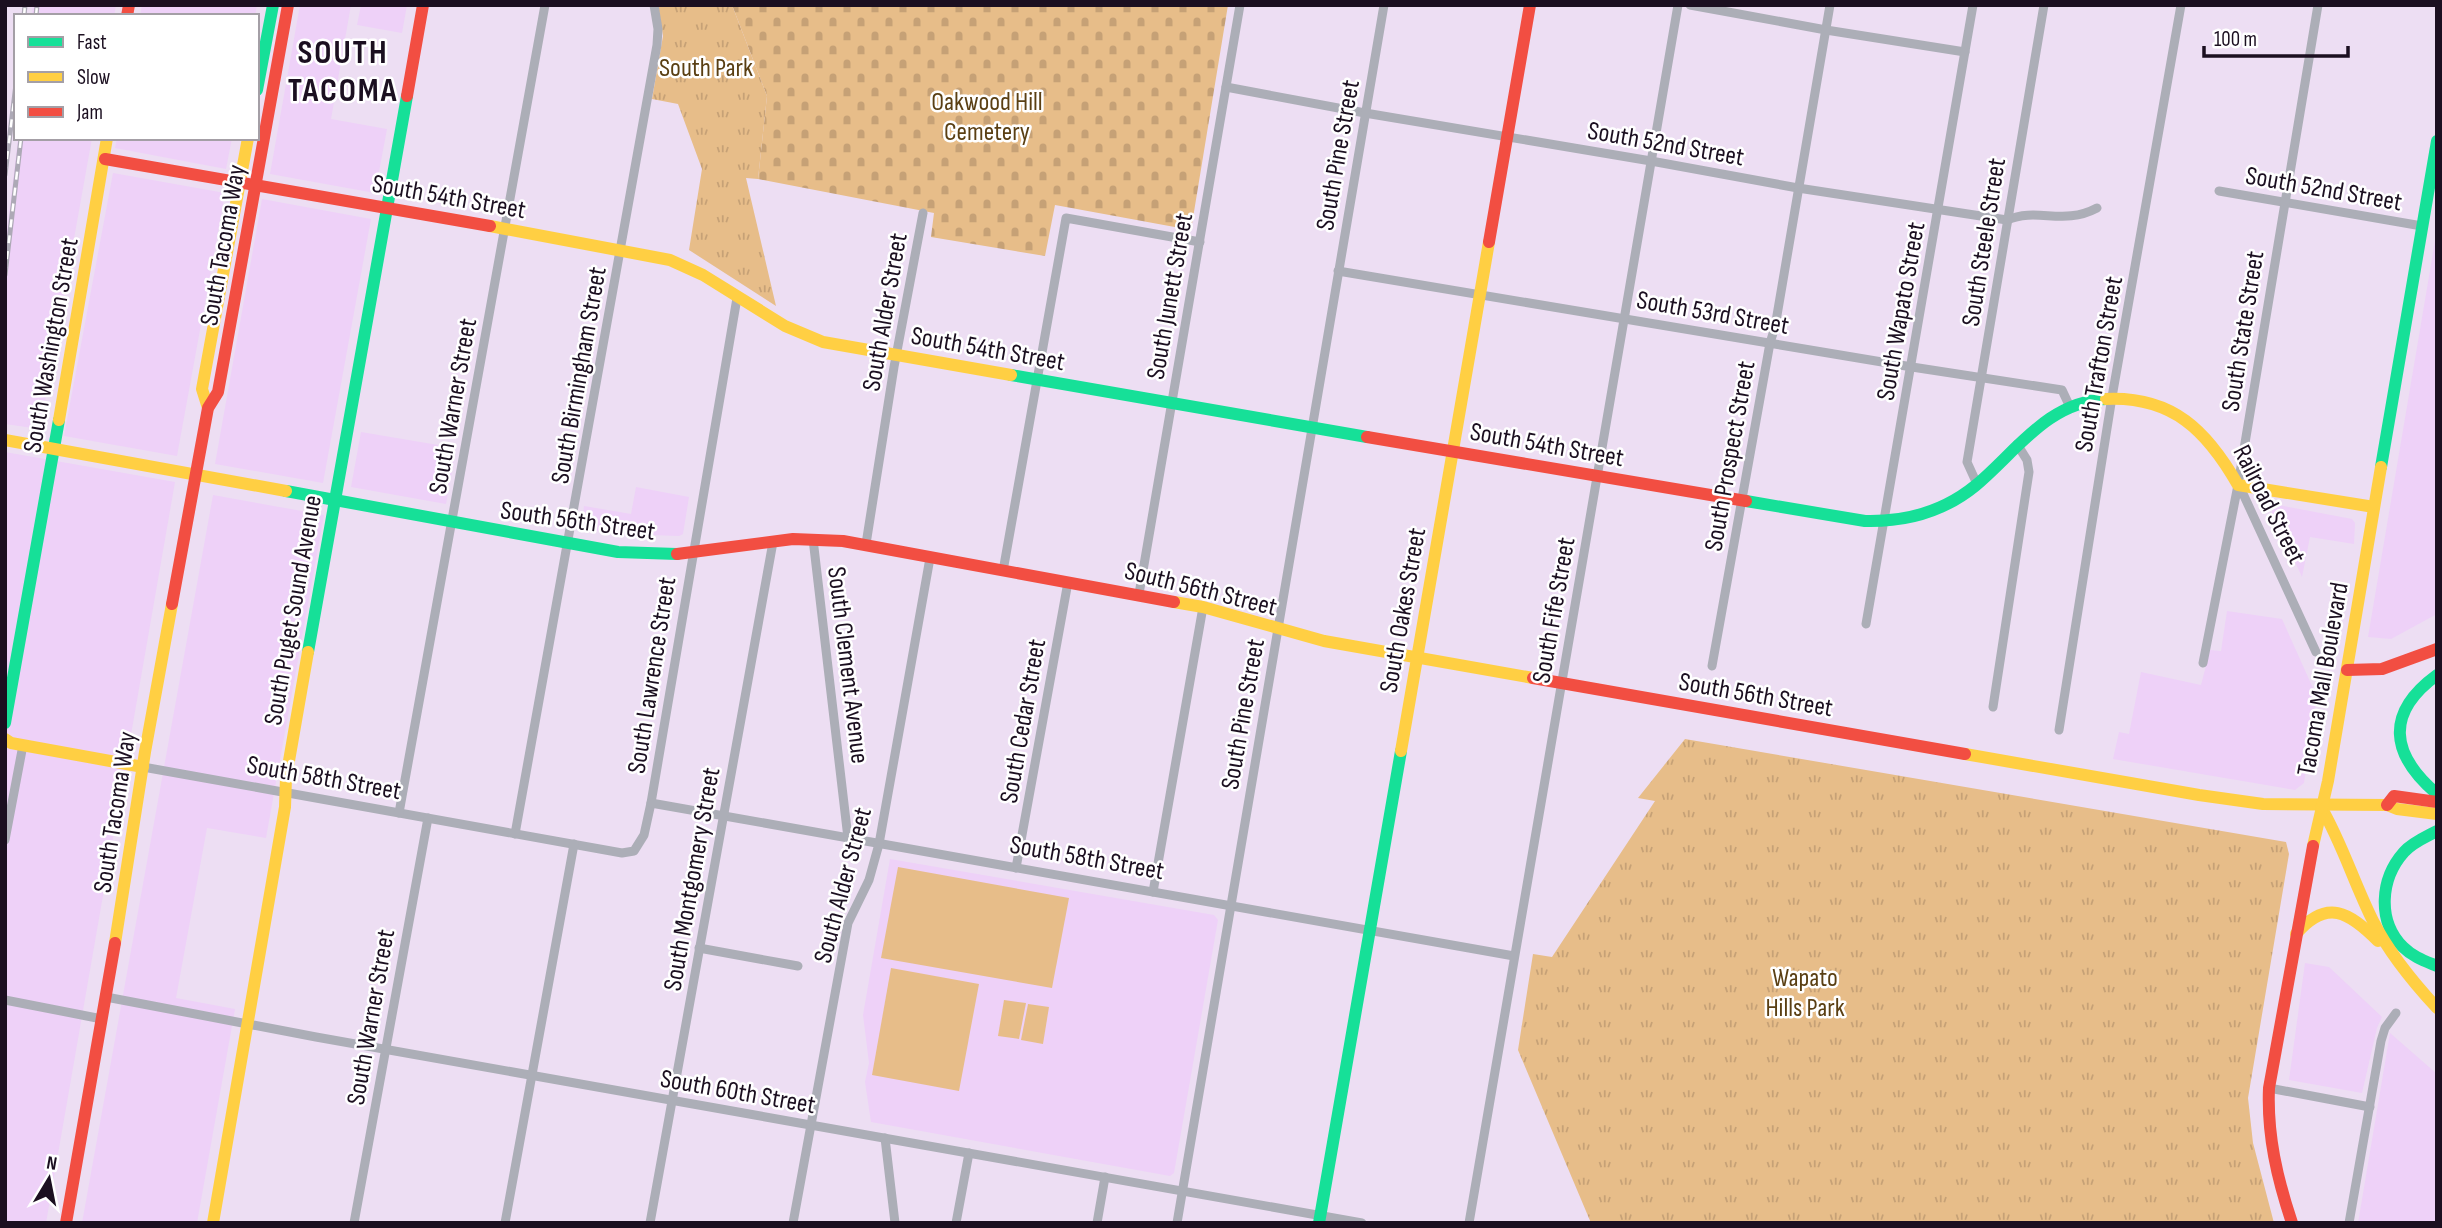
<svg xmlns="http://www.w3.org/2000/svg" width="2442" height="1228" viewBox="0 0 2442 1228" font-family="'Sofia Sans Condensed',sans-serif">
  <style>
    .built { fill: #eed1f8 }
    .cemetery { fill: url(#cemetery-stones) }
    .park { fill: url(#park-tufts) }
    .garden { fill: #e7bd89 }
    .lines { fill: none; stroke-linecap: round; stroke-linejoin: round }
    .street { stroke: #acaeb7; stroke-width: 9 }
    .fast { stroke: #16e098; stroke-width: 12 }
    .slow { stroke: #ffcf43; stroke-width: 12 }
    .jam { stroke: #f24e42; stroke-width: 12 }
    .rail-casing { stroke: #ada9b6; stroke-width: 5 }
    .rail { stroke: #fff; stroke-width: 2.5; stroke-dasharray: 8; stroke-linecap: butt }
    .labels { text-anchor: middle; stroke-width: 5; stroke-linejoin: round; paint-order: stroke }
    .park-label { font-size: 26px; fill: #5a3f13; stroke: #fff }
    .street-label { font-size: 26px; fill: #1b0f20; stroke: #fff }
    .district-label { font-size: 33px; font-weight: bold; letter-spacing: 2px; fill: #1b0f20; stroke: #fff }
  </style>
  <defs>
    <pattern id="cemetery-stones" width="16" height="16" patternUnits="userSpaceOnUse" patternTransform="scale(1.75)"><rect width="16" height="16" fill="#e7bd89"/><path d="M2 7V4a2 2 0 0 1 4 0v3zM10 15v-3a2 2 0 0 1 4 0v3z" fill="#c6a176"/></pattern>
    <pattern id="park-tufts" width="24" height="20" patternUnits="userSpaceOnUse" patternTransform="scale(1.75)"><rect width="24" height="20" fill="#e7bd89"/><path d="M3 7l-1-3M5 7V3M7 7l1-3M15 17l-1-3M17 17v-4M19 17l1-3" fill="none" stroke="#c6a176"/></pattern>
  </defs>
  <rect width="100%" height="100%" fill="#eddef3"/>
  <g class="built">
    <polygon points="33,5 116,5 114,16 32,16"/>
    <polygon points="142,5 257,5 255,16 140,16"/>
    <polygon points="300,5 351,5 331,119 387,129 375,193 270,174"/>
    <polygon points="361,5 407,5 402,33 357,25"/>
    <polygon points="18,138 92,138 40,429 5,424 5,246"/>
    <polygon points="117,138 232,138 226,169 115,148"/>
    <polygon points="113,173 225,193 177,456 64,436"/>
    <polygon points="262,199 371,219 323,483 215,464"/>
    <polygon points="2437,229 2437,614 2391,639 2368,637"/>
    <polygon points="361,432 456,448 446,504 351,487"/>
    <polygon points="5,452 175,482 46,1223 5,1223"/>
    <polygon points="636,487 689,497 683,534 679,536 622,534 584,529 582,524 584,506 631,514"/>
    <polygon points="213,495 324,515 266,838 207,828 176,998 235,1009 197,1223 82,1223"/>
    <polygon points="2273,504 2352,519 2355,523 2354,544 2310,537 2302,577 2272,513"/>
    <polygon points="2227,611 2282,619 2317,697 2304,783 2295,790 2113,759 2119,732 2129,734 2141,672 2201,685 2210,650 2221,651"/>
    <polygon points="890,859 1214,915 1218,920 1174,1173 1170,1176 871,1122 865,1082 869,1063 863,1015"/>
    <polygon points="2305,963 2329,967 2382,1017 2377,1028 2362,1093 2289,1080"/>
    <polygon points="2390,1033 2437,1074 2437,1223 2358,1223"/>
  </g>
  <polygon class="cemetery" points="732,5 1228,5 1191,230 1055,205 1045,256 931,237 934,213 758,179 767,96"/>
  <g class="park">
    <polygon points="658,5 732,5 767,96 758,179 746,178 776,306 689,250 702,169 678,104 652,99 663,36"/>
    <polygon points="1685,739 2286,842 2289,854 2248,1098 2253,1143 2274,1223 1591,1223 1518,1050 1533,954 1552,957 1655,801 1638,798"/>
  </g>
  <g class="garden">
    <polygon points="898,867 1069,898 1052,988 881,958"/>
    <polygon points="891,968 979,984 959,1091 872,1075"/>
    <polygon points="1004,1000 1026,1003 1019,1039 998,1036"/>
    <polygon points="1028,1004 1049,1007 1043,1044 1021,1040"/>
  </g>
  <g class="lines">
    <g class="street">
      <polyline points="1690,5 1826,30 1965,52"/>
      <path d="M 1226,87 L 1365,113 L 1651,161 L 1798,188 L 2007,220 C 2038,207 2063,226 2097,208"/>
      <polyline points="2219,191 2422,226"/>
      <polyline points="1338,271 1912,367 2062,390 2070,407"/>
      <polyline points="1977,484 1967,462 2044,5"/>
      <polyline points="2239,485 2316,652"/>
      <polyline points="813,539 848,838"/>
      <polyline points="866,544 894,367 923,213"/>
      <polyline points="1003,571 1066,218 1200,242"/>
      <polyline points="1139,594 1240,5"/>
      <polyline points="1866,624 1973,5"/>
      <polyline points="2203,663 2238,485 2318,5"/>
      <polyline points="1712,666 1770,343 1775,327 1830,5"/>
      <polyline points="1993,707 2029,472 2027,460 2017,444"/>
      <polyline points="2059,730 2112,397 2181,5"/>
      <polyline points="143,767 622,853 634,851 644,835 651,803 737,298"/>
      <polyline points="651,803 1514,956"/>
      <polyline points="399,813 545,5"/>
      <polyline points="515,834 657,45 658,29 654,5"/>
      <polyline points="5,840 23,745"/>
      <polyline points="1016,868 1068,582"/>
      <polyline points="1153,892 1203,607"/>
      <polyline points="699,948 798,966"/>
      <polyline points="106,997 316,1037 1362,1223"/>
      <polyline points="5,1000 102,1019"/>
      <polyline points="2269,1088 2370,1107"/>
      <polyline points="885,1138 895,1223"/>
      <polyline points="354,1223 428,818"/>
      <polyline points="505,1223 574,844"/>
      <polyline points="650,1223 773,542"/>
      <polyline points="793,1223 848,923 869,880 879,844 930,558"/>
      <polyline points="956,1223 969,1153"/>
      <polyline points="1097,1223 1105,1177"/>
      <polyline points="1177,1223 1384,5"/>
      <polyline points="1469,1223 1678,5"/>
      <polyline points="2349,1223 2381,1041 2385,1028 2396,1013"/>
    </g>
    <g class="fast">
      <polyline points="257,90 273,5"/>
      <polyline points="1011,375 1367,437"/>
      <polyline points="2381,467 2437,141"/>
      <polyline points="286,491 618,552 677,554"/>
      <path d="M 1746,501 L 1865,521 C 1906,522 1943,512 1975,486 C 2016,452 2047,402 2106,399"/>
      <polyline points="308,652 407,96"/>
      <path d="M 2437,675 C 2385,713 2390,754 2437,794"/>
      <polyline points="5,723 59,420"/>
      <path d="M 2437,831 C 2426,837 2413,842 2404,852 C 2380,879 2377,921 2403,947 C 2413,957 2425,961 2437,966"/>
      <polyline points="1319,1223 1401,751"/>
    </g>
    <g class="slow">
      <polyline points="490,226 670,260 703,275 785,326 823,342 1011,375"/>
      <path d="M 2106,399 C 2173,396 2207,431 2238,485 L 2374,507"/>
      <polyline points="208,408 202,389 248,138"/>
      <polyline points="59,420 107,138"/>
      <polyline points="5,440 286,491"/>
      <polyline points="1174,602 1203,607 1324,641 1533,678"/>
      <polyline points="5,739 11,743 143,767"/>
      <polyline points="1401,751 1489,242"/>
      <polyline points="1965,754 2199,795 2263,804 2387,805 2397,809 2437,814"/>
      <path d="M 2321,807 C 2342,843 2354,883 2373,921 C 2389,953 2412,981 2437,1008"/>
      <polyline points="2313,846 2328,781 2381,467"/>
      <path d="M 2296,934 C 2327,898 2349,912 2378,941"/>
      <polyline points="115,943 145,752 172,604"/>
      <polyline points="213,1223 285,807 286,778 308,652"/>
    </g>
    <g class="jam">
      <polyline points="127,16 129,5"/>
      <polyline points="407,96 423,5"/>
      <polyline points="105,159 490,226"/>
      <polyline points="1489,242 1530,5"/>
      <polyline points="1367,437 1746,501"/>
      <polyline points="677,554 793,539 843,541 1174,602"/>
      <polyline points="172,604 208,408 218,392 288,5"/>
      <polyline points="2347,670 2382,669 2437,649"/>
      <polyline points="1533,678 1965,754"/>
      <polyline points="2387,805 2394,796 2437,802"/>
      <polyline points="66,1223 115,943"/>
      <path d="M 2292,1223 C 2277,1178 2267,1135 2269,1088 L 2313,846"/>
    </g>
    <g class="rail-casing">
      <g id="rail">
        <polyline points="24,16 25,5"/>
        <polyline points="36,16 37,5"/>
        <polyline points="5,175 16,84"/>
        <polyline points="5,275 21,138"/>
      </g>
    </g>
    <use href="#rail" class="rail"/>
  </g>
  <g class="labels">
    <g class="park-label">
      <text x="706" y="76">South Park</text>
      <text x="987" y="110">Oakwood Hill<tspan x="987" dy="30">Cemetery</tspan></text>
      <text x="1805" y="986">Wapato<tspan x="1805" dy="30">Hills Park</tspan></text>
    </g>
    <g class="street-label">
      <text transform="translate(1666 143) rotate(10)" y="9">South 52nd Street</text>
      <text transform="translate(1337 155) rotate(-80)" y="9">South Pine Street</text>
      <text transform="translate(2324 188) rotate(10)" y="9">South 52nd Street</text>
      <text transform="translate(449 196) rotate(10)" y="9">South 54th Street</text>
      <text transform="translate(1983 242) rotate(-81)" y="9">South Steele Street</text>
      <text transform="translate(222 245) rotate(-80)" y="9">South Tacoma Way</text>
      <text transform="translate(1169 296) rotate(-80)" y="9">South Junett Street</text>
      <text transform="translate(1900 311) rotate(-80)" y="9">South Wapato Street</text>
      <text transform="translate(884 312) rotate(-80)" y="9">South Alder Street</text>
      <text transform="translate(1713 312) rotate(10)" y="9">South 53rd Street</text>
      <text transform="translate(2242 331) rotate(-81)" y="9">South State Street</text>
      <text transform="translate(50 345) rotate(-80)" y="9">South Washington Street</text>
      <text transform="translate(988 348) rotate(10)" y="9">South 54th Street</text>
      <text transform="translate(2098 364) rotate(-80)" y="9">South Trafton Street</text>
      <text transform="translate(578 375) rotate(-80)" y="9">South Birmingham Street</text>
      <text transform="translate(452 406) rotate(-80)" y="9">South Warner Street</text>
      <text transform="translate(1547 444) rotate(10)" y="9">South 54th Street</text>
      <text transform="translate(1729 456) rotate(-80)" y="9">South Prospect Street</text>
      <text transform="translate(2270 504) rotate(63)" y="9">Railroad Street</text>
      <text transform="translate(578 520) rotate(8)" y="9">South 56th Street</text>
      <text transform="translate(1201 588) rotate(14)" y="9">South 56th Street</text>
      <text transform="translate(292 610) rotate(-80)" y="9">South Puget Sound Avenue</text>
      <text transform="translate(1402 610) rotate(-80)" y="9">South Oakes Street</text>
      <text transform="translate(1553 610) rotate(-80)" y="9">South Fife Street</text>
      <text transform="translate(849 665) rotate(83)" y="9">South Clement Avenue</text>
      <text transform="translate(651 675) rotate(-81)" y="9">South Lawrence Street</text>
      <text transform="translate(2322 679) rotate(-80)" y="9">Tacoma Mall Boulevard</text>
      <text transform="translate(1756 694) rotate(10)" y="9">South 56th Street</text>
      <text transform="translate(1242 714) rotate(-80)" y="9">South Pine Street</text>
      <text transform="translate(1022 721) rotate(-80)" y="9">South Cedar Street</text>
      <text transform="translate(324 777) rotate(10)" y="9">South 58th Street</text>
      <text transform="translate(114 812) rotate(-81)" y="9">South Tacoma Way</text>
      <text transform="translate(1087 857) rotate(10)" y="9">South 58th Street</text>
      <text transform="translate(691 879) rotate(-80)" y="9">South Montgomery Street</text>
      <text transform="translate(842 885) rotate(-75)" y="9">South Alder Street</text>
      <text transform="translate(370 1017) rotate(-80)" y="9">South Warner Street</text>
      <text transform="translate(738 1091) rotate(10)" y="9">South 60th Street</text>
    </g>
    <g class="district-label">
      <text x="343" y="63">SOUTH<tspan x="343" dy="38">TACOMA</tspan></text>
    </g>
  </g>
  <rect width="2442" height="1228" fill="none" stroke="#1b0f20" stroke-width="14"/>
  <rect x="14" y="14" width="245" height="126" fill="#ffffff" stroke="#a49fa6" stroke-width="2"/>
  <rect x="28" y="37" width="35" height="10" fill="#16e098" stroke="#a49fa6" stroke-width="2"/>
  <text x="77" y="49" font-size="21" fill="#1b0f20">Fast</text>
  <rect x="28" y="72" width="35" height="10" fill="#ffcf43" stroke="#a49fa6" stroke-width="2"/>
  <text x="77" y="84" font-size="21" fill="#1b0f20">Slow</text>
  <rect x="28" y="107" width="35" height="10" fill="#f24e42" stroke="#a49fa6" stroke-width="2"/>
  <text x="77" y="119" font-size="21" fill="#1b0f20">Jam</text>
  <g transform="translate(49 1179) rotate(10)" stroke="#ffffff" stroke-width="5" paint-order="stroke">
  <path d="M0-5L12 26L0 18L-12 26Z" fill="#1b0f20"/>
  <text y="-10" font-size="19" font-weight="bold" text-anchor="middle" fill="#1b0f20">N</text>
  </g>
  <path d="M2204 46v10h144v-10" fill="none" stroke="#1b0f20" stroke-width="3.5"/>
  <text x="2214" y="46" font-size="21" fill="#1b0f20" stroke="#ffffff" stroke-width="5" paint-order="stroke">100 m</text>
</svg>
